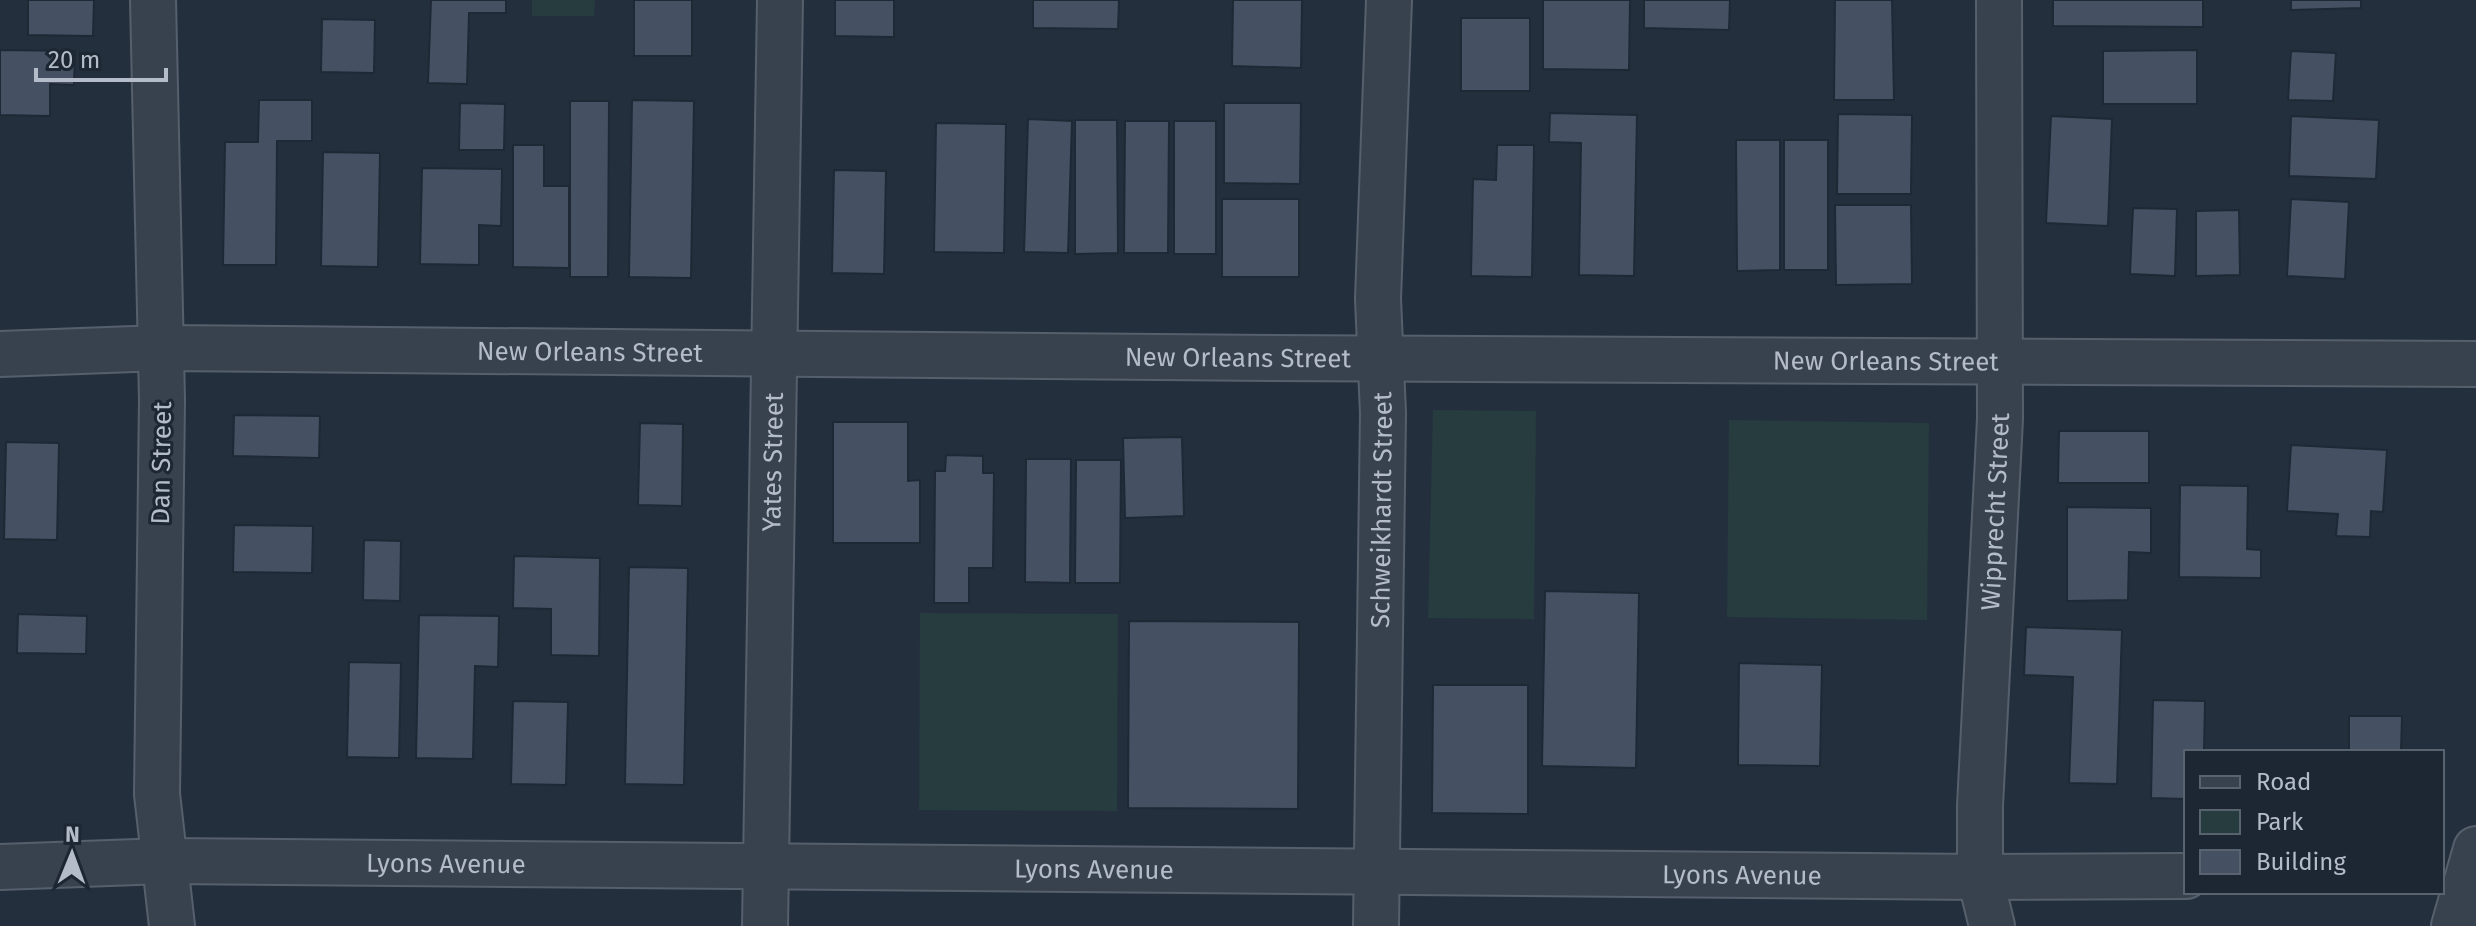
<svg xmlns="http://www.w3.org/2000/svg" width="2476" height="926" viewBox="0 0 2476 926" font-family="'Fira Sans',sans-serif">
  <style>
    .green { fill: #263c3f }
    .building { fill: #455162; stroke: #1f2835; stroke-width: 2 }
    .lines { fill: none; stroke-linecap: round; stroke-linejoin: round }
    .minor-casing { stroke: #565f6c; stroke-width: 48 }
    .minor { stroke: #38414e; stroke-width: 44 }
    .labels { text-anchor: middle; stroke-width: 6; stroke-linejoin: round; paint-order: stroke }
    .street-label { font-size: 26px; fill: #b4bcc9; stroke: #1d2633 }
  </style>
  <rect width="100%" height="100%" fill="#242f3e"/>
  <g class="green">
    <polygon points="532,0 595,0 594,16 532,16"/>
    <polygon points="1433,410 1536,411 1534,619 1428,618"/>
    <polygon points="1729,420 1929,423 1927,620 1727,617"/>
    <polygon points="920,613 1118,614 1117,811 919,810"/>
  </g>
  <g class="building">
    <polygon points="28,0 94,0 93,36 28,35"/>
    <polygon points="431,0 506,0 506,13 469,13 467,84 428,83"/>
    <rect x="634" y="0" width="58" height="56"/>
    <polygon points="835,0 894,0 894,37 835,36"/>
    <polygon points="1033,0 1119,0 1118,29 1033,28"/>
    <polygon points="1233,0 1302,0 1301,68 1232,66"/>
    <polygon points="1543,0 1630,0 1629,70 1543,69"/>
    <polygon points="1644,0 1730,0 1729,30 1644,28"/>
    <polygon points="1835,0 1892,0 1894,100 1834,100"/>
    <polygon points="2053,0 2203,0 2203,27 2053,26"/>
    <polygon points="2291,0 2361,0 2361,8 2291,10"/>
    <rect x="1461" y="18" width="69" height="73"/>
    <polygon points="322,19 375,20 374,73 321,72"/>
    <polygon points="0,50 75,51 74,85 50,84 50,116 0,115"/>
    <polygon points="2197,50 2197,104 2103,104 2103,51"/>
    <polygon points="2291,51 2336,53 2333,101 2288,100"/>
    <polygon points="259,100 312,100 312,141 277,141 276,265 223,265 225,142 258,142"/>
    <polygon points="632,100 694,101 691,278 629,277"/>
    <polygon points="570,101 609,101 608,277 570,277"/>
    <polygon points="460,103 505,104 504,150 459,150"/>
    <polygon points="1224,103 1301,103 1300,184 1224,183"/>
    <polygon points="1550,113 1637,115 1634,276 1579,275 1581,143 1549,142"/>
    <polygon points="1838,114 1912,115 1911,194 1837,194"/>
    <polygon points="2051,116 2112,119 2108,226 2046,223"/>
    <polygon points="2291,116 2379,120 2376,179 2289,176"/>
    <polygon points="1028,119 1072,121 1068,253 1024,252"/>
    <polygon points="1075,120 1117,120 1118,253 1075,254"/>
    <polygon points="1125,121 1169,121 1168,253 1124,253"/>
    <rect x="1174" y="121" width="42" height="133"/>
    <polygon points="936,123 1006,124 1004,253 934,252"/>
    <polygon points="1736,140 1780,140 1780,270 1737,271"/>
    <rect x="1784" y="140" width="44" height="130"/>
    <polygon points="513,145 544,145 544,186 569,186 569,268 513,267"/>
    <polygon points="1497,145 1534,145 1532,277 1471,276 1473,179 1496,180"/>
    <polygon points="323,152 380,153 378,267 321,266"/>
    <polygon points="422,168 502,169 501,226 479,225 479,265 420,264"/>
    <polygon points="834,170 886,171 884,274 832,273"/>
    <rect x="1222" y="199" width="77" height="78"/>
    <polygon points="2291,199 2349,202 2345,279 2287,276"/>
    <polygon points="1835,205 1911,205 1912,284 1836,285"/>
    <polygon points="2133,208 2177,209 2175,276 2130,274"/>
    <polygon points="2239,210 2240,275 2196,276 2196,211"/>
    <polygon points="234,415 320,416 319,458 233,456"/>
    <polygon points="833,422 908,422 908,481 920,480 920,543 833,543"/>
    <polygon points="640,423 683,424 682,506 638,505"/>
    <polygon points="2059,431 2149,431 2149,483 2058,483"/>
    <polygon points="1182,437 1184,516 1125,518 1123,438"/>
    <polygon points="6,442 59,443 57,540 4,539"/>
    <polygon points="2291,445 2387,450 2383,512 2371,511 2370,537 2336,536 2338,514 2287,511"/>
    <polygon points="946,455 983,456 983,473 994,473 993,568 969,568 969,603 934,603 935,471 945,471"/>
    <polygon points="1026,459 1071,459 1070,583 1025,582"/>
    <polygon points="1076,460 1121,460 1120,583 1075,583"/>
    <polygon points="2180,485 2248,486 2247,549 2261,550 2261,578 2179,577"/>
    <polygon points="2067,507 2151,508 2151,553 2129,552 2128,600 2067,601"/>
    <polygon points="234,525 313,526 312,573 233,572"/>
    <polygon points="364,540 401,541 400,601 363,600"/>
    <polygon points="514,556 600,558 599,656 551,655 551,609 513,608"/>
    <polygon points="629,567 688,568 684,785 625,784"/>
    <polygon points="1545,591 1639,593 1636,768 1542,766"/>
    <polygon points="18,614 87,616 86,654 17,653"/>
    <polygon points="419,615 499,616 498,667 475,666 473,759 416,758"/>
    <polygon points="1129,621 1299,622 1298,809 1128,808"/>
    <polygon points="2026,627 2122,630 2117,784 2069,783 2073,677 2024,675"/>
    <polygon points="349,662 401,663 399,758 347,757"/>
    <polygon points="1739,663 1822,665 1820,766 1738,765"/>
    <polygon points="1433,685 1528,685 1528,814 1432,813"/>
    <polygon points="2153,700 2205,701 2204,752 2186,752 2186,799 2151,798"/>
    <polygon points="513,701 568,702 566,785 511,784"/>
    <polygon points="2349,716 2402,716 2401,752 2349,752"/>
  </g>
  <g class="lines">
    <g class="minor-casing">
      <g id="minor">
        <polyline points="153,0 162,400 157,794 172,926"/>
        <path id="s1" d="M 0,354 L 161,348 L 1272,358 L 2476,364"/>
        <path id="s2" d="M 0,867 L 164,861 L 1980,877 L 2186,876"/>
        <path id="s3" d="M 765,926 C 768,617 777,309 780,0"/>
        <path id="s4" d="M 1376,926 L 1383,413 L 1378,299 L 1389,0"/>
        <path id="s5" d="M 1992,926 L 1980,877 L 1980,806 L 2000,419 L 1999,0"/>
        <polyline points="2454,926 2476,849"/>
      </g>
    </g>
    <use href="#minor" class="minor"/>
  </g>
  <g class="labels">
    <g class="street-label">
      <text dy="9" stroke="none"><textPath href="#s1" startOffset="590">New Orleans Street</textPath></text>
      <text dy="9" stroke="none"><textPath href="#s1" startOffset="1238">New Orleans Street</textPath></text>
      <text dy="9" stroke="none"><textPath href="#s1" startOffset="1886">New Orleans Street</textPath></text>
      <text transform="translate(161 463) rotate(-89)" y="9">Dan Street</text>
      <text dy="9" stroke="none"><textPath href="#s3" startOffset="464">Yates Street</textPath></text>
      <text dy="9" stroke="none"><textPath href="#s4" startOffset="416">Schweikhardt Street</textPath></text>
      <text dy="9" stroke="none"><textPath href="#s5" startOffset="416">Wipprecht Street</textPath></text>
      <text dy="9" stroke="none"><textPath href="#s2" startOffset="446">Lyons Avenue</textPath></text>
      <text dy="9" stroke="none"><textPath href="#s2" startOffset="1094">Lyons Avenue</textPath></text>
      <text dy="9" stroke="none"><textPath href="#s2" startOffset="1742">Lyons Avenue</textPath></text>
    </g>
  </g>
  <rect x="2184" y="750" width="260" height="144" fill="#1d2633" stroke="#59626f" stroke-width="2"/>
  <rect x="2200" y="776" width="40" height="12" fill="#38414e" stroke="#59626f" stroke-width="2"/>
  <text x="2256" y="790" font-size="24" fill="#b4bcc9">Road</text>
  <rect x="2200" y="810" width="40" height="24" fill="#263c3f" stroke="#59626f" stroke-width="2"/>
  <text x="2256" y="830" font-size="24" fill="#b4bcc9">Park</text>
  <rect x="2200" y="850" width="40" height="24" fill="#455162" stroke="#59626f" stroke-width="2"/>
  <text x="2256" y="870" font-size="24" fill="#b4bcc9">Building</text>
  <g transform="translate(72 854) rotate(1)" stroke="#1d2633" stroke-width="6" paint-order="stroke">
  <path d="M0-6L14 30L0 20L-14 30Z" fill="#b4bcc9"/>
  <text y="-12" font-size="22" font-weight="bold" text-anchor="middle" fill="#b4bcc9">N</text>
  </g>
  <path d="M36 68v12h130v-12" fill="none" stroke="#b4bcc9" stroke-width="4"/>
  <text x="48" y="68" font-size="24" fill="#b4bcc9" stroke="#1d2633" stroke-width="6" paint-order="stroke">20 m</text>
</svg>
